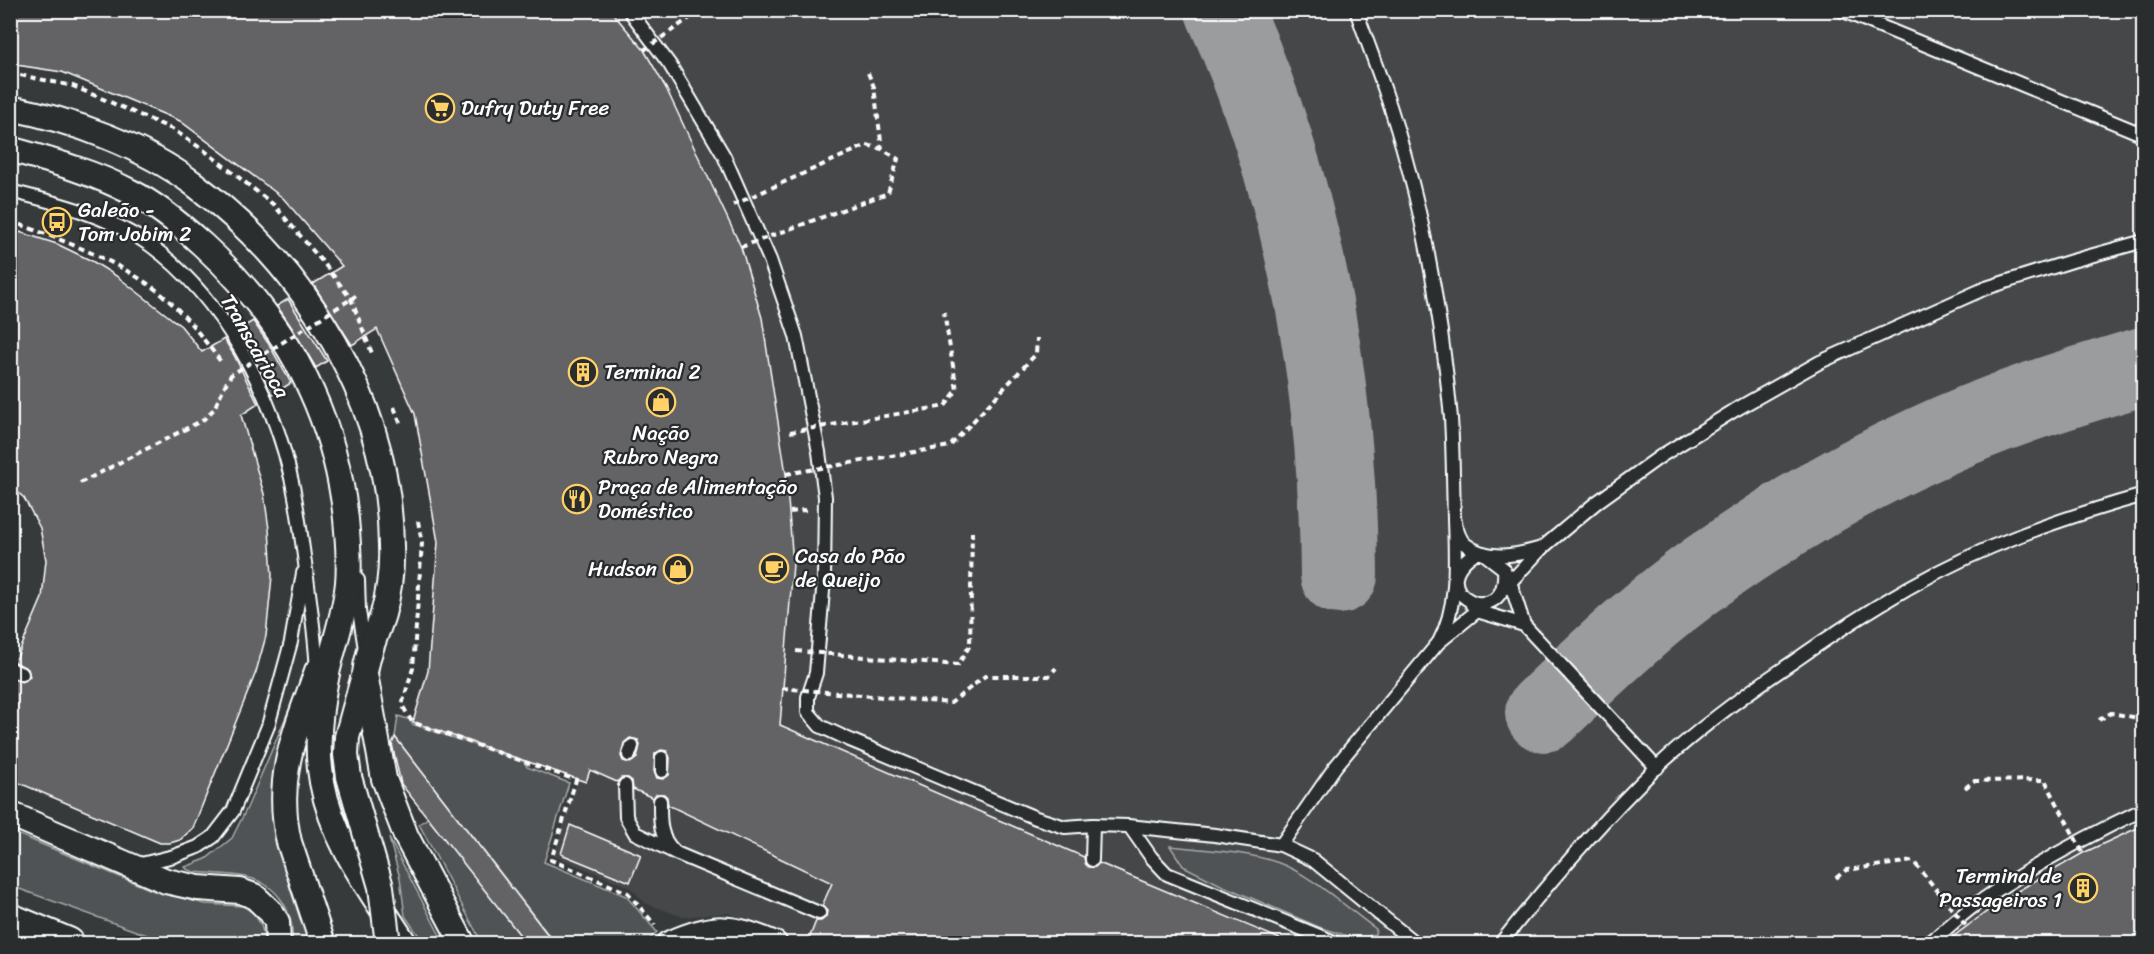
<svg xmlns="http://www.w3.org/2000/svg" width="2154" height="954" viewBox="0 0 2154 954" font-family="Sriracha,sans-serif">
  <style>
    .built { fill: #444748 }
    .green { fill: #505354; stroke: #a8a9aa; stroke-width: 1.5 }
    .lines { fill: none; stroke-linecap: round; stroke-linejoin: round }
    .taxiway { stroke: #9b9c9d; stroke-width: 78 }
    .building { fill: #636465; stroke: #fff; stroke-width: 1.5; fill-rule: evenodd }
    .service-casing { stroke: #fff; stroke-width: 16 }
    .minor-casing { stroke: #fff; stroke-width: 28 }
    .tertiary-casing { stroke: #fff; stroke-width: 36 }
    .path { stroke: #fff; stroke-width: 4; stroke-dasharray: 6 4.5; stroke-linecap: butt }
    .service { stroke: #2a2d2e; stroke-width: 12 }
    .minor { stroke: #2a2d2e; stroke-width: 24 }
    .tertiary { stroke: #2a2d2e; stroke-width: 32 }
    .minor-bridge-casing { stroke: #fff; stroke-width: 28; stroke-linecap: butt }
    .path-bridge { stroke: #fff; stroke-width: 4; stroke-dasharray: 6 4.5; stroke-linecap: butt }
    .minor-bridge { stroke: #2a2d2e; stroke-width: 24 }
    .labels { text-anchor: middle; stroke-width: 4.5; stroke-linejoin: round; paint-order: stroke }
    .poi-label { font-size: 21px; fill: #fff; stroke: #2a2d2e; text-anchor: start }
    .street-label { font-size: 21px; fill: #fff; stroke: #2a2d2e }
  </style>
  <rect width="100%" height="100%" fill="#373a3b"/>
  <filter id="ink" filterUnits="userSpaceOnUse"><feTurbulence type="fractalNoise" baseFrequency=".0167" numOctaves="2"/><feDisplacementMap in="SourceGraphic" scale="12" xChannelSelector="R" yChannelSelector="G"/><feConvolveMatrix kernelMatrix="1 2 1 2 8 2 1 2 1" color-interpolation-filters="sRGB"/></filter>
  <g filter="url(#ink)">
    <polygon class="built" points="10,11 2143,11 2143,943 813,944 728,913 683,917 645,903 631,888 554,856 578,779 413,722 428,671 438,542 415,414 367,307 342,266 283,198 180,121"/>
    <g class="green">
      <path d="M 297,691 L 277,838 L 291,891 L 308,943 L 292,943 C 295,912 278,884 246,877 C 229,873 211,874 194,872 L 187,869 L 185,867 L 206,859 L 232,838 L 247,808 Z"/>
      <polygon points="398,716 411,720 412,724 525,762 527,767 569,783 544,862 626,896 657,932 646,943 555,943 395,737"/>
      <polygon points="428,818 527,943 482,943 419,824"/>
      <polygon points="10,831 154,891 205,904 243,906 254,913 261,925 264,936 262,943 169,943 11,886"/>
      <polygon points="389,838 444,943 424,943 405,916 400,878"/>
      <path d="M 1170,846 C 1205,850 1242,851 1276,862 C 1308,872 1348,909 1376,929 L 1375,934 L 1361,939 L 1354,938 L 1319,927 L 1221,885 L 1183,866 Z"/>
    </g>
    <g class="lines">
      <g class="taxiway">
        <path d="M 1224,10 C 1303,189 1338,379 1339,575"/>
        <path d="M 1544,713 C 1598,661 1654,608 1716,565 C 1782,519 1852,477 1925,444 C 1995,411 2069,388 2144,366"/>
      </g>
    </g>
    <g class="building">
      <path d="M 10,10 L 610,10 L 644,50 L 666,88 L 741,247 L 762,318 L 786,474 L 793,564 L 780,725 L 1084,857 L 1085,863 L 1088,867 L 1095,867 L 1099,863 L 1292,944 L 807,944 L 816,921 L 821,921 L 826,917 L 827,911 L 822,906 L 832,883 L 668,805 L 667,797 L 664,794 L 656,794 L 653,798 L 633,789 L 632,781 L 628,778 L 621,778 L 617,782 L 590,770 L 586,782 L 413,722 L 428,671 L 438,542 L 415,414 L 377,329 L 352,345 L 313,284 L 342,266 L 283,198 L 180,121 L 62,72 L 10,64 ZM 630,738 L 638,740 L 640,745 L 637,758 L 630,763 L 623,761 L 621,756 L 624,743 ZM 661,750 L 667,751 L 670,758 L 669,775 L 663,779 L 657,778 L 654,771 L 655,754 Z"/>
      <polygon points="10,229 57,244 92,261 118,277 181,326 202,352 224,339 234,355 258,404 241,415 264,494 269,529 272,576 266,636 256,672 193,828 180,840 170,843 160,843 10,779 10,678 22,682 30,677 28,669 15,662 42,598 46,560 40,528 24,498 10,485"/>
      <polygon points="288,299 327,361 316,368 292,328 277,306"/>
      <polygon points="253,321 268,343 291,383 272,395 249,347 238,330"/>
      <polygon points="395,737 555,944 527,944 401,784 392,744"/>
      <polygon points="570,825 641,855 630,882 561,854"/>
      <polygon points="2144,825 2144,944 1943,944 2004,899 2083,853"/>
    </g>
    <g class="lines">
      <g class="service-casing">
        <g id="service">
          <polyline points="629,10 670,65 724,156 770,260 796,336 819,452 825,497 824,579 816,673 808,697 808,712 820,726 850,740 1036,818 1065,827 1093,825 1128,826 1215,835 1281,845 1313,860 1416,944"/>
          <path d="M 1356,10 C 1365,36 1375,62 1384,88 C 1420,193 1441,307 1451,418 C 1453,451 1453,485 1454,518"/>
          <polyline points="1841,10 2144,135"/>
          <path d="M 10,191 C 58,203 109,216 150,245 C 223,298 273,395 292,482 C 298,508 301,536 305,563 C 310,599 315,634 317,671"/>
          <polyline points="1542,548 1597,502 1661,456 1735,410 1820,362 1986,288 2072,261 2144,241"/>
          <path d="M 1475,553 L 1483,553 L 1504,569 C 1509,636 1417,591 1475,553 Z"/>
          <polyline points="358,580 359,611 365,649"/>
          <path d="M 1483,603 L 1477,611 L 1439,642 C 1459,604 1455,559 1454,518 C 1456,526 1458,538 1465,544 C 1487,562 1518,555 1542,548 L 1502,591"/>
          <polyline points="1472,605 1477,611 1524,625 1508,575"/>
          <polyline points="1524,625 1657,768"/>
          <polyline points="10,669 22,674"/>
          <polyline points="629,755 632,746"/>
          <polyline points="662,758 662,771"/>
          <polyline points="625,785 626,817 635,833 678,854 819,913"/>
          <path d="M 660,801 C 660,820 659,836 673,850"/>
          <polyline points="1130,827 1151,857 1167,874 1339,944"/>
          <polyline points="1281,845 1335,767 1439,642"/>
          <polyline points="1092,860 1093,825"/>
          <polyline points="137,865 174,856 198,847 213,837 233,811 268,726 291,642 303,573"/>
          <path d="M 1500,944 C 1549,882 1600,822 1657,767 C 1699,728 1745,694 1793,662 C 1830,636 1868,611 1908,588 C 1981,546 2062,518 2144,495"/>
          <path d="M 1928,944 C 1944,931 1959,917 1975,905 C 2028,868 2085,837 2144,809"/>
        </g>
      </g>
      <g class="minor-casing">
        <g id="minor">
          <path d="M 10,108 C 72,120 143,146 194,184 C 307,269 390,402 391,546 C 392,569 389,592 383,614 C 377,634 367,652 365,674"/>
          <path d="M 10,149 C 52,161 93,172 131,192 C 157,205 181,225 203,245 C 283,318 334,409 346,519 C 348,540 350,562 348,583 C 345,613 335,640 328,669 C 320,705 315,746 322,782 C 333,843 372,892 405,944"/>
          <path d="M 317,671 C 296,730 274,777 289,842 L 323,944"/>
          <polyline points="10,814 166,881 198,888 240,891 254,896 271,912 277,922 278,944"/>
          <path d="M 669,944 C 713,924 731,925 775,944"/>
        </g>
      </g>
      <g class="tertiary-casing">
        <polyline id="tertiary" points="10,920 68,944"/>
      </g>
      <g class="path">
        <polyline points="10,73 73,86 172,129 205,151 274,205 326,266 351,299 373,356"/>
        <polyline points="868,73 874,87 882,149"/>
        <path d="M 10,221 C 57,238 104,255 145,282 C 175,301 200,334 221,362"/>
        <polyline points="351,299 359,294"/>
        <polyline points="394,407 401,425"/>
        <polyline points="80,483 203,420 214,409 224,387"/>
        <polyline points="790,512 804,510 804,513"/>
        <polyline points="418,521 422,543 413,668 402,705 412,722 576,780 551,860 628,893 655,925"/>
        <polyline points="2099,720 2111,713 2144,719"/>
      </g>
      <use href="#service" class="service"/>
      <use href="#minor" class="minor"/>
      <use href="#tertiary" class="tertiary"/>
      <g class="minor-bridge-casing">
        <g id="minor-bridge">
          <polyline points="365,674 384,779 406,836 463,944"/>
          <polyline points="363,679 347,737 346,755 349,777 381,887 388,944"/>
        </g>
      </g>
      <g class="path-bridge">
        <polyline points="644,50 701,10"/>
        <polyline points="733,205 867,145 882,149 898,159 888,193 741,247"/>
        <polyline points="224,387 231,375 351,299"/>
        <polyline points="790,432 945,406 957,390 944,312"/>
        <polyline points="786,474 950,446 1036,354 1037,338"/>
        <polyline points="796,651 958,665 970,645 972,532"/>
        <polyline points="782,688 951,703 985,676 1049,676 1056,668"/>
        <polyline points="1965,788 1974,781 2045,780 2083,853"/>
        <polyline points="1836,878 1846,870 1913,861 1967,927"/>
      </g>
      <use href="#minor-bridge" class="minor-bridge"/>
    </g>
  </g>
  <defs>
    <g id="supermarket-ring" transform="scale(1.5)"><circle r="9.5" fill="#2a2d2e" stroke="#ffd166" stroke-width="1.5"/><path d="M-6-5.5h2.5l.6 2H6L4.5 2H-2.5L-4.4-4H-6ZM-1.5 3.2a1.3 1.3 0 1 0 .1 0ZM3 3.2a1.3 1.3 0 1 0 .1 0Z" fill="#ffd166"/></g>
    <g id="bus-ring" transform="scale(1.5)"><circle r="9.5" fill="#2a2d2e" stroke="#ffd166" stroke-width="1.5"/><path d="M-5-6H5V4H4V6H2V4H-2V6H-4V4H-5ZM-3.5-4V0h7V-4ZM-3.5 1.2v1.5H-2V1.2ZM2 1.2v1.5H3.5V1.2Z" fill="#ffd166"/></g>
    <g id="building-ring" transform="scale(1.5)"><circle r="9.5" fill="#2a2d2e" stroke="#ffd166" stroke-width="1.5"/><path d="M-4-6H4V6H1V3H-1V6H-4ZM-2.5-4.3h1.7v1.8h-1.7ZM.8-4.3h1.7v1.8H.8ZM-2.5-1h1.7V.8h-1.7ZM.8-1h1.7V.8H.8Z" fill="#ffd166"/></g>
    <g id="shop-ring" transform="scale(1.5)"><circle r="9.5" fill="#2a2d2e" stroke="#ffd166" stroke-width="1.5"/><path d="M-5-2.5h2.3a2.7 3.5 0 0 1 5.4 0H5L5.5 6h-11ZM-1.5-2.5h3a1.5 2.3 0 0 0-3 0Z" fill="#ffd166"/></g>
    <g id="restaurant-ring" transform="scale(1.5)"><circle r="9.5" fill="#2a2d2e" stroke="#ffd166" stroke-width="1.5"/><path d="M-5-6h1v4h1v-4h1v4h1v-4h1v5L-1.5 .5V6h-2V.5L-5-1ZM5-6V6H3V1.5H1.5Q1.5-4 5-6Z" fill="#ffd166"/></g>
    <g id="cafe-ring" transform="scale(1.5)"><circle r="9.5" fill="#2a2d2e" stroke="#ffd166" stroke-width="1.5"/><path d="M-5.5-4.5H6V0H3Q3 3.5 0 3.5H-2.5Q-5.5 3.5-5.5 0ZM3-3.2v2h1.7v-2ZM-6 4.5H4V6H-6Z" fill="#ffd166"/></g>
  </defs>
  <g fill-rule="evenodd">
    <use href="#supermarket-ring" x="440" y="108"/>
    <use href="#bus-ring" x="57" y="222"/>
    <use href="#building-ring" x="583" y="372"/>
    <use href="#shop-ring" x="661" y="402"/>
    <use href="#restaurant-ring" x="577" y="499"/>
    <use href="#cafe-ring" x="774" y="568"/>
    <use href="#shop-ring" x="678" y="569"/>
    <use href="#building-ring" x="2083" y="888"/>
  </g>
  <g class="labels">
    <g class="poi-label">
      <text x="461" y="115">Dufry Duty Free</text>
      <text x="78" y="217">Galeão -<tspan x="78" dy="24">Tom Jobim 2</tspan></text>
      <text x="604" y="379">Terminal 2</text>
      <text x="661" y="440" text-anchor="middle">Nação<tspan x="661" dy="24">Rubro Negra</tspan></text>
      <text x="598" y="494">Praça de Alimentação<tspan x="598" dy="24">Doméstico</tspan></text>
      <text x="795" y="563">Casa do Pão<tspan x="795" dy="24">de Queijo</tspan></text>
      <text x="657" y="576" text-anchor="end">Hudson</text>
      <text x="2062" y="883" text-anchor="end">Terminal de<tspan x="2062" dy="24">Passageiros 1</tspan></text>
    </g>
    <g class="street-label">
      <text transform="translate(255 346) rotate(60)" y="7">Transcarioca</text>
    </g>
  </g>
  <rect width="2154" height="954" fill="none" stroke="#2a2d2e" stroke-width="36"/>
  <rect x="18" y="18" width="2118" height="918" fill="none" stroke="#fff" stroke-width="2" filter="url(#ink)"/>
</svg>
